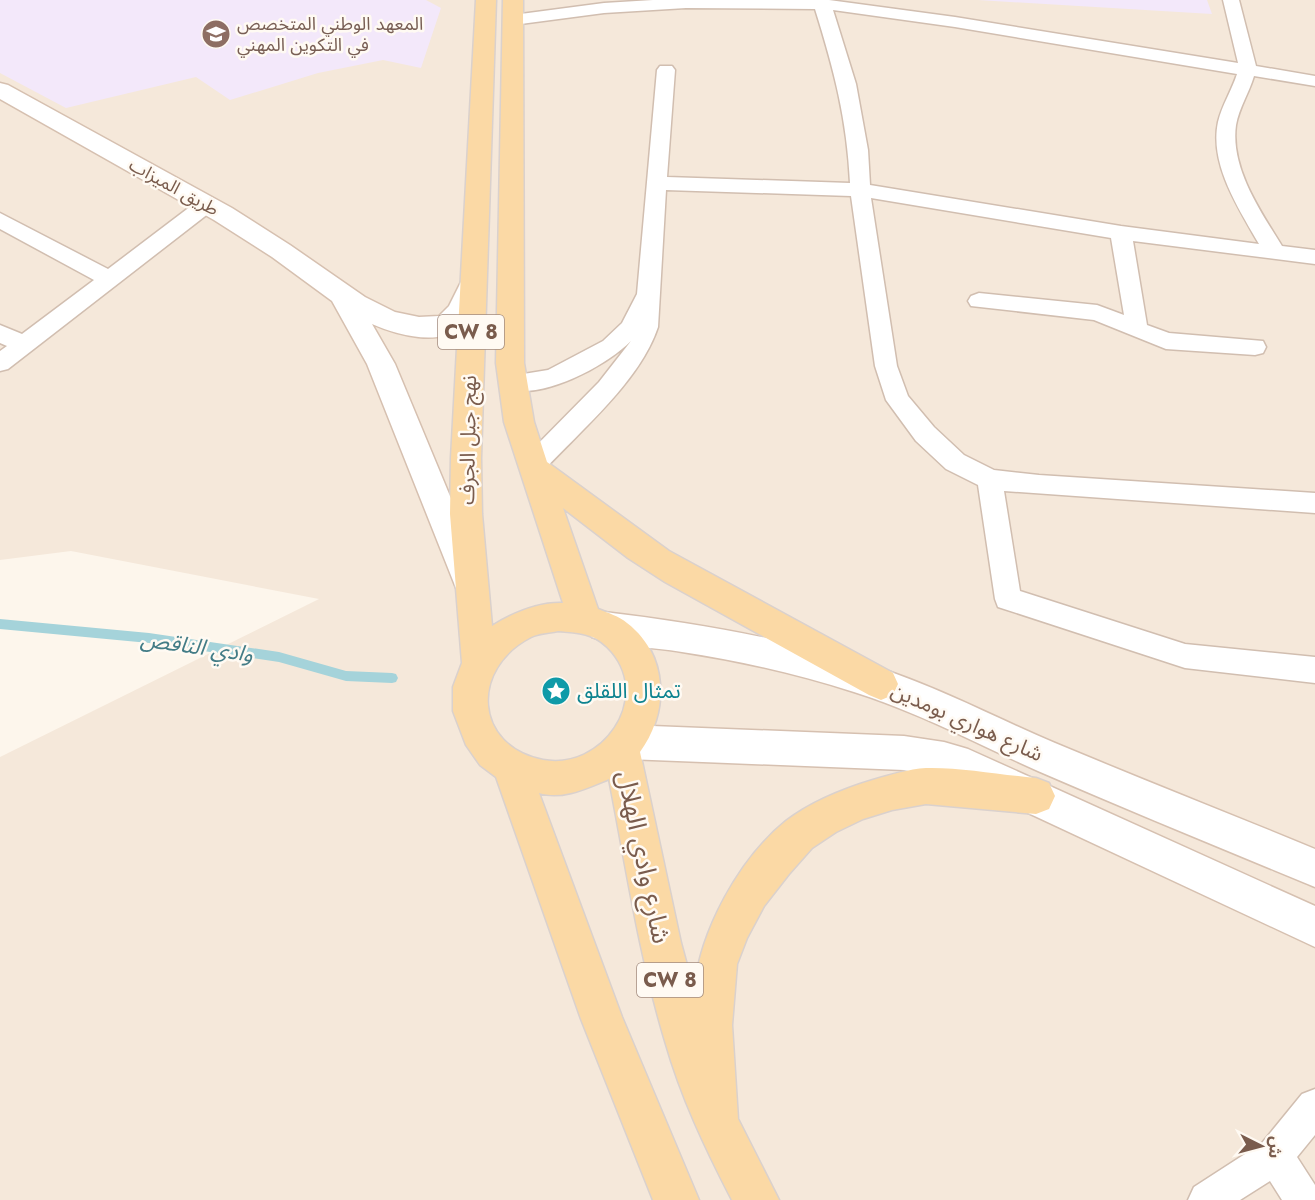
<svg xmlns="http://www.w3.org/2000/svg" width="1315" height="1200" viewBox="0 0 1315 1200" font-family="Jost,'Noto Sans Arabic',sans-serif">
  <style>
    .residential { fill: #f5e8da }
    .education { fill: #f3e8fa }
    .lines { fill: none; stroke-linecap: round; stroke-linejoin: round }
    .stream { fill: #a5d3da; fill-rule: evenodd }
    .street-casing { stroke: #d1beb0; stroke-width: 3 }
    .secondary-casing { stroke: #d6c0b0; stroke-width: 3 }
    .primary-casing { stroke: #dad1cd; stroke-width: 3 }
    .street { fill: #fff; fill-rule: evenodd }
    .secondary { fill: #fff; fill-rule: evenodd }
    .primary { fill: #fbd9a5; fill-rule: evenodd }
    .labels { text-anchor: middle; stroke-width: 5; stroke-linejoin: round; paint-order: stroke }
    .far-education-label { font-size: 18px; fill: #785e54; stroke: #fffaf3; text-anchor: start }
    .far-street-label { font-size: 18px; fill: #7a5c4d; stroke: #fffaf3 }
    .shield { fill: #fffaf3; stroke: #a28b7f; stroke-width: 1.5 }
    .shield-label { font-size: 20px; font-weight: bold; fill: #7a5c4d }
    .street-label { font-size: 21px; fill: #7a5c4d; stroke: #fffaf3 }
    .culture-label { font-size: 21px; fill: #0d838f; stroke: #fffaf3; text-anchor: start }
    .water-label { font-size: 22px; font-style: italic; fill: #437c86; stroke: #fffaf3 }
    .near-street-label { font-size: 26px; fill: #7a5c4d; stroke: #fffaf3 }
  </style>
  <rect width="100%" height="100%" fill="#fdf6ec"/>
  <polygon class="residential" points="0,0 1315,0 1315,1200 0,1200 0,757 319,599 71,551 0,560"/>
  <g class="education">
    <polygon points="0,0 426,0 441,8 421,68 383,60 318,73 230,100 196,77 66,108 0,73"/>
    <polygon points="978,0 1207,0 1212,14"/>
  </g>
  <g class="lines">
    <polygon class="stream" points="0,619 149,633 279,652 346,671 392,673 396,674 398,678 396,682 392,683 346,681 279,662 149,643 0,629"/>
    <g class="street-casing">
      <g id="street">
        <path d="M 653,0 L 829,0 L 955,17 L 1238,63 L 1223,0 L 1239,0 L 1256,66 L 1315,76 L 1315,86 L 1254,76 C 1249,93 1239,108 1236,125 C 1230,168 1261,212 1282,246 L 1315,250 L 1315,264 L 1133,241 L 1147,325 L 1169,333 L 1263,341 L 1266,347 L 1263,353 L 1255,355 L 1166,349 L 1094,320 L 971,306 L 968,301 L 971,296 L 979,293 L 1097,305 L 1124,315 L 1111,238 L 871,198 L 897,366 L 908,396 L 934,427 L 964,455 L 994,470 L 1039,475 L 1315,493 L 1315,513 L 1004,491 L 1020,591 L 1185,644 L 1315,657 L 1315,683 L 1185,668 L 998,607 L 995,599 L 978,485 L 946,469 L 916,441 L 886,400 L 875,366 L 851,196 L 666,190 L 658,327 C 640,381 582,429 543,471 L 534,474 L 525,471 L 522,464 L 525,457 L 599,382 L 631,341 C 605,367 542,400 505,389 L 501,383 L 505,377 L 548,370 L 603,341 L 622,323 L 637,294 L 657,70 L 660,66 L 672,66 L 675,70 L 667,177 L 850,183 C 847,119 834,70 815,9 L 686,8 L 604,13 L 513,25 L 507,24 L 505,20 L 507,16 L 513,15 L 604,3 ZM 833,10 L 955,27 L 1237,74 C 1232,90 1222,105 1218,122 C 1209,164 1239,209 1259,244 L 1121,226 L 870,185 L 868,150 L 856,84 Z"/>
        <polygon points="206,199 213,200 216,205 213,210 8,369 0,371 0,351 7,346 0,343 0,325 22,334 94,280 0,229 0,213 108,269 199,200"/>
        <polygon points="1315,1089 1315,1135 1297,1157 1315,1185 1315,1200 1282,1200 1270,1181 1240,1200 1188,1200 1194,1187 1262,1143 1302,1094"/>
      </g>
    </g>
    <g class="secondary-casing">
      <g id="secondary">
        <path d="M 0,83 L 8,85 L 232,208 L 290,245 L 365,297 L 395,312 L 419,317 L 439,316 L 449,306 L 463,278 L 472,275 L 481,278 L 485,284 C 480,298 474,315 463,326 C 440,347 397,335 372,324 L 395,364 L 484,578 L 480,588 L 468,592 L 456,588 L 367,364 L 332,301 L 272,257 L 214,220 L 0,99 Z"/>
        <path d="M 604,612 C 697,623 790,639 879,668 C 940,688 996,718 1055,743 C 1141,779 1228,813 1315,849 L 1315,887 C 1223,849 1130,811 1038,771 C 977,744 918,712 854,692 C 798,674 740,661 682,652 C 652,647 620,647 592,637 L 587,627 L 592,617 Z"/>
        <polygon points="627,725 904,736 944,742 968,749 1315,906 1315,947 962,782 904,770 627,759 614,754 609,742 614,730"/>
      </g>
    </g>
    <g class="primary-casing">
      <path id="primary" d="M 476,0 L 496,0 L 481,458 L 482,514 L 492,626 C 513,613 538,602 563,603 L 504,422 L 496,363 L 503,0 L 523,0 L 524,363 L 534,422 L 547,462 L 669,551 L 893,673 L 898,684 L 893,695 L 881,700 L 869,695 L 665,582 L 628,558 L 563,508 L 598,609 C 608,613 619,616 627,623 C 669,655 669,713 640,752 L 681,943 L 694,991 C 700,931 739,859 786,821 C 811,802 843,789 873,780 C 890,775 909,769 926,768 C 959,767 1002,775 1036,778 L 1049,783 L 1055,796 L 1049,809 L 1036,814 L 926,804 L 892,810 L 863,819 L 836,832 L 812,848 L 789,874 L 764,906 L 747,938 L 737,964 L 732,1025 L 738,1119 L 779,1200 L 732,1200 C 705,1148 681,1097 665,1041 C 639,955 626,866 609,779 C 587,788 563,800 539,793 L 622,1017 L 699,1200 L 653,1200 L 581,1019 L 496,777 L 480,765 L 466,745 L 453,711 L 453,687 L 462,663 L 450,514 L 451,458 ZM 558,631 C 568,632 580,632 590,636 C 599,639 606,645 612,652 C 652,700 602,771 543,760 C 473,746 470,668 531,637 C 539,633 549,633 558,631 Z"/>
    </g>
    <use href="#street" class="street"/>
    <use href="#secondary" class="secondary"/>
    <use href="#primary" class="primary"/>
  </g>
  <defs>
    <g id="school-disc" transform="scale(1.5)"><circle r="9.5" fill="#8d6e63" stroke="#fffaf3"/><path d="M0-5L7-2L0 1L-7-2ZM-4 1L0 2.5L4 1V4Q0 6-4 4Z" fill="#fff"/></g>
    <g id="sight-disc" transform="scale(1.5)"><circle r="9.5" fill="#0f9aa8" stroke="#fffaf3"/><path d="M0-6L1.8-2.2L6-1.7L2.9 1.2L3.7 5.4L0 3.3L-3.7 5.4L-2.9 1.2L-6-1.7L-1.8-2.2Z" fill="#fff"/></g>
  </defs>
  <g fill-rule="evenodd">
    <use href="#school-disc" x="216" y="34"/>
    <use href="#sight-disc" x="556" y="691"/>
  </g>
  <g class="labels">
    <g class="far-education-label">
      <text x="237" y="30">المعهد الوطني المتخصص<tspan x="237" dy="21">في التكوين المهني</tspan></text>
    </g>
    <g class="far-street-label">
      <text transform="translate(174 187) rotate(29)" y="6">طريق الميزاب</text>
    </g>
    <g class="shield">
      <rect x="438" y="315" width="66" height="34" rx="4.5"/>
      <rect x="637" y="963" width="66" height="34" rx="4.5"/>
    </g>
    <g class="shield-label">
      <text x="471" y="339">CW 8</text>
      <text x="670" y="987">CW 8</text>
    </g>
    <g class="street-label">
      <text transform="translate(468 440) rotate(-89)" y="7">نهج جبل الجرف</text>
      <text transform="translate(967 722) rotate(24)" y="7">شارع هواري بومدين</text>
    </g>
    <g class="culture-label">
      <text x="577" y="698">تمثال اللقلق</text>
    </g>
    <g class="water-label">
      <text transform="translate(197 646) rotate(8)" y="8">وادي الناقص</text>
    </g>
    <g class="near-street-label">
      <text transform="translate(644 857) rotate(78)" y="9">شارع وادي الهلال</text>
    </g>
  </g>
  <g transform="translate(1261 1146) rotate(96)" stroke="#fffaf3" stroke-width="4.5" paint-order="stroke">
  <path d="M0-4.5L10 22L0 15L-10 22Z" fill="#7a5c4d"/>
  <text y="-9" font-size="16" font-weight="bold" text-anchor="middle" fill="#7a5c4d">ش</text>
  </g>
</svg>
